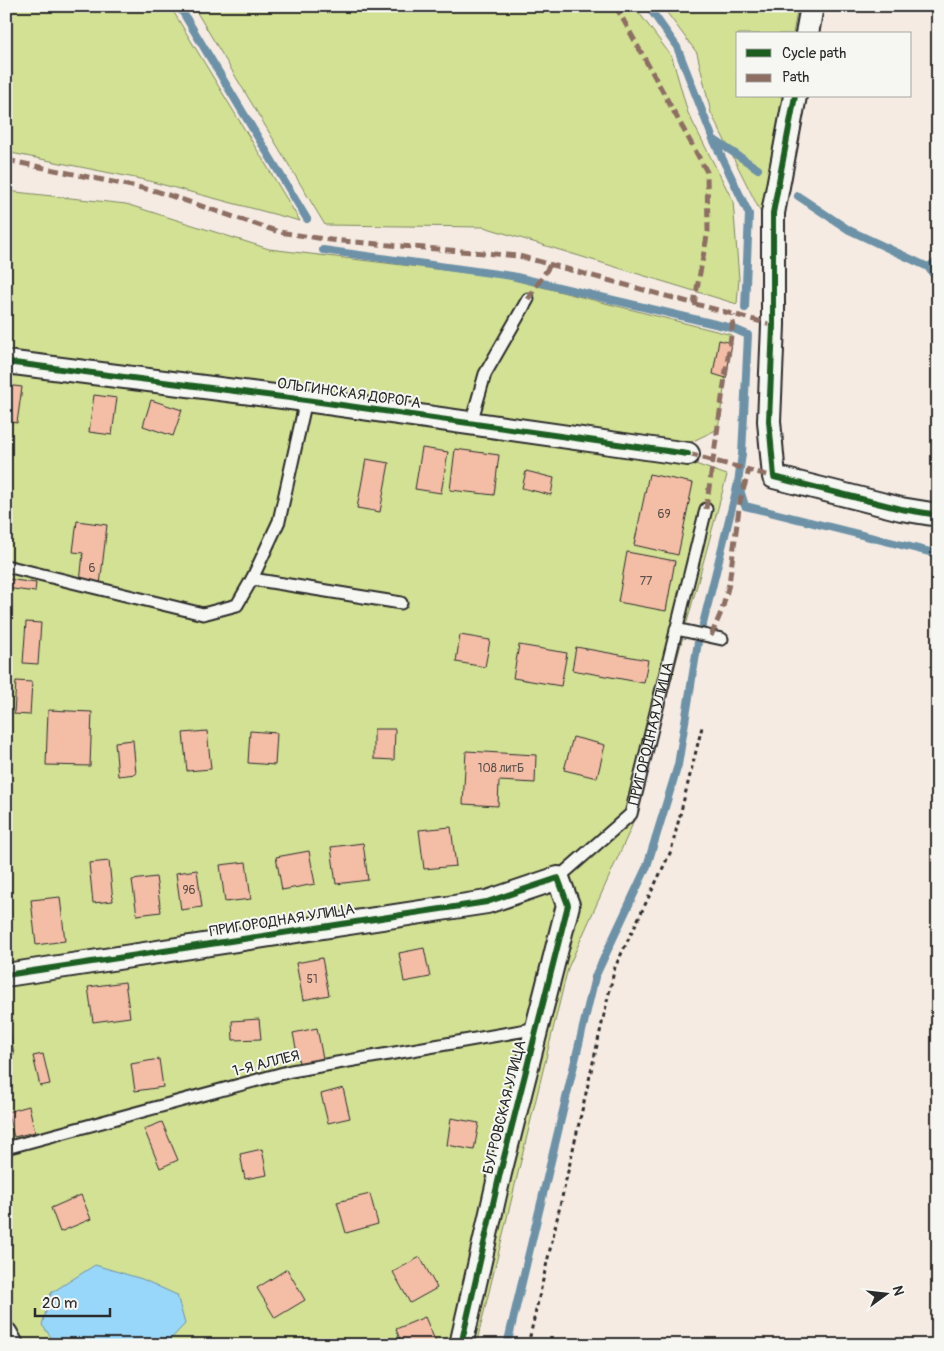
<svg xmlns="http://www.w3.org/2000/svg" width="944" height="1351" viewBox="0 0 944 1351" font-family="Pangolin,sans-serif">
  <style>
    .green { fill: #d2e194; stroke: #7e8660 }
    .water { fill: #99d7fa; stroke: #6d92a7 }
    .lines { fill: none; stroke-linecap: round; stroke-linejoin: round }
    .stream { stroke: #6d92a7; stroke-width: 8 }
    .building { fill: #f3bda6; stroke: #2b2b2b }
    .lane-casing { stroke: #2b2b2b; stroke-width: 15 }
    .street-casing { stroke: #2b2b2b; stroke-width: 26 }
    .path { stroke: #2b2b2b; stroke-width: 3; stroke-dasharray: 4 4; stroke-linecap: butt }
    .lane { stroke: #f6f6f2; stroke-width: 11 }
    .street { stroke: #f6f6f2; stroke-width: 22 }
    .quiet { stroke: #8d6e63; stroke-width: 5; stroke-dasharray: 10 5; stroke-linecap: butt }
    .cycleway-casing { stroke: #f6f6f2; stroke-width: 9 }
    .cycleway { stroke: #1b5e20; stroke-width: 6 }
    .labels { text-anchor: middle; stroke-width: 4; stroke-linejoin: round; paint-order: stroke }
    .number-label { font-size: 12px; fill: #5d504a }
    .street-label { font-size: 15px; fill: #2b2b2b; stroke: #f6f6f2 }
  </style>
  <rect width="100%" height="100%" fill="#f5ebe3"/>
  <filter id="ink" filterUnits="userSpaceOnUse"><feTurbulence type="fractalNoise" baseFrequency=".02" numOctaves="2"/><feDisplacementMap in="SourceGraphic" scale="10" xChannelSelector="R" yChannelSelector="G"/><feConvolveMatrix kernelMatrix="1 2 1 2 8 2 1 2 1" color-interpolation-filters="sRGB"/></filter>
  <g filter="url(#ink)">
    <g class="green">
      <polygon points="6,6 170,6 300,221 145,180 6,152"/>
      <polygon points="193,6 634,6 672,57 688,113 733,201 739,279 737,304 484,227 325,225"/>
      <polygon points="662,6 798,6 793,34 738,34 738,96 783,96 763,217 711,113 697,53"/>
      <polygon points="6,191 126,204 269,249 502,277 732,335 718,429 689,443 687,461 727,475 631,828 568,968 476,1345 6,1345"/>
    </g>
    <polygon class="water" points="95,1265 142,1279 177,1295 185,1324 165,1345 57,1345 42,1325 51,1293"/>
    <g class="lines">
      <g class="stream">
        <polyline points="179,6 307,219"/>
        <polyline points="648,6 677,47 713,139"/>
        <polyline points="798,196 849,230 928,267 938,281"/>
        <polyline points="323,250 512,276 732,328 748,335 742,454 738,483"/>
        <polyline points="928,267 938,261"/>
        <polyline points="745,308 749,214 713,139 758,169"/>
        <polyline points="703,624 738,483 745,506 938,554"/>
        <polyline points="507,1345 595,977 647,866 678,765 698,642"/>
      </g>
    </g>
    <g class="building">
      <polygon points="719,340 732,343 726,378 713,374"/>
      <polygon points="6,385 22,387 17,423 6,421"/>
      <polygon points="94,395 117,398 112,435 89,432"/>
      <polygon points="151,400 182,410 173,436 143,426"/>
      <polygon points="422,448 448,452 441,493 415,489"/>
      <polygon points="455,449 499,455 494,495 450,490"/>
      <polygon points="366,459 389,463 380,512 357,508"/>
      <polygon points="526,471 554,478 551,495 522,488"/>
      <polygon points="649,474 693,483 678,555 634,545"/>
      <polygon points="77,521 107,525 100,585 80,583 83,553 73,552"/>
      <polygon points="627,552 675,561 666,611 618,602"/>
      <polygon points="7,579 36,583 35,592 6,588"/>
      <polygon points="26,622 41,623 38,664 23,663"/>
      <polygon points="460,635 490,640 485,667 456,662"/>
      <polygon points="519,645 567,653 561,686 513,678"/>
      <polygon points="576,647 648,660 644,683 572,670"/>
      <polygon points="16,681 32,682 30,715 14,714"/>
      <polygon points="48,710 92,712 90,766 46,765"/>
      <polygon points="374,729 395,729 394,760 374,759"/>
      <polygon points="207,731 211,769 187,771 183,733"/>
      <polygon points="250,731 277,733 275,765 248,763"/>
      <polygon points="573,737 605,745 597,778 564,770"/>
      <polygon points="133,740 136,774 118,776 115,742"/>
      <polygon points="466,751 536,755 535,783 499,781 498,806 463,804"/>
      <polygon points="451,827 456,866 424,869 419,830"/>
      <polygon points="363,843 368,880 336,884 331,847"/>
      <polygon points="309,851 315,884 282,890 276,857"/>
      <polygon points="109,861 113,901 93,903 89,863"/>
      <polygon points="246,862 251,899 225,902 220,865"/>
      <polygon points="197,870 202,907 181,910 176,873"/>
      <polygon points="156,877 161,912 137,915 132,880"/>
      <polygon points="60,897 65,941 36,945 31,900"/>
      <polygon points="424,948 430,977 404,982 399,953"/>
      <polygon points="322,958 329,995 303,1000 296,963"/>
      <polygon points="125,982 130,1017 93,1022 88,987"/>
      <polygon points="6,1012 14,1054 6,1056"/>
      <polygon points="259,1019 261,1039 233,1040 232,1021"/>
      <polygon points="317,1028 323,1059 299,1063 293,1033"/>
      <polygon points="43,1054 50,1084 40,1086 33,1056"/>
      <polygon points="159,1059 163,1087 135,1091 131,1064"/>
      <polygon points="343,1088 350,1118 328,1123 321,1094"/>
      <polygon points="29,1106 35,1132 14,1137 7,1112"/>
      <polygon points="451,1118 479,1123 474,1150 447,1145"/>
      <polygon points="162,1122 178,1160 160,1168 144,1129"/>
      <polygon points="262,1149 267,1175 245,1179 240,1154"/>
      <polygon points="370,1194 378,1224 346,1233 337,1202"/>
      <polygon points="81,1195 91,1219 60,1232 51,1208"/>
      <polygon points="420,1257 437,1288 410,1303 393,1272"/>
      <polygon points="287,1269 305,1300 275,1318 257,1288"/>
      <polygon points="425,1317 437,1345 402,1345 396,1329"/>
    </g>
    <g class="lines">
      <g class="lane-casing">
        <g id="lane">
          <polyline points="471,423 485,374 528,299"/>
          <polyline points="6,566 203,614 237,605 252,579 279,521 306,400"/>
          <polyline points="252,579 401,603"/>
          <polyline points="676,629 722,639"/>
          <path id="s1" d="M 558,878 L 631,814 L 706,509"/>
          <polyline points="6,1148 291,1071 538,1028"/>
        </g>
      </g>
      <g class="street-casing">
        <g id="street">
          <polyline points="807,34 812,6"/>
          <polyline points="795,96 773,213 773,325 769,421 774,477 901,509 938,515"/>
          <polyline points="6,362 306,400 688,454"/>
          <polyline points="6,975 487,902 558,878 568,905 500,1173 461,1345"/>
          <polyline points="6,1334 12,1345"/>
        </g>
      </g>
      <polyline class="path" points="528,1345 615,967 671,851 702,727"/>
      <use href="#lane" class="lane"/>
      <use href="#street" class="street"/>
      <g class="quiet">
        <polyline points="615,6 619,12 707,172 708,231 694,304"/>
        <polyline points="6,160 156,191 279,232 331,240 519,256 773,325"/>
        <polyline points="528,299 550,265"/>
        <polyline points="688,454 749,470"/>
        <polyline points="706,509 734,315"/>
        <polyline points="711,636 722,610 729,584 740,501 749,470 774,477"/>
      </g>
      <g class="cycleway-casing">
        <g id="cycleway">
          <polyline points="795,96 773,213 773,325 769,421 774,477 901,509 938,515"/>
          <polyline points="6,362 306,400 688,454"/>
          <polyline points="6,975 487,902 558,878 568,905 500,1173 461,1345"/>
        </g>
      </g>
      <use href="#cycleway" class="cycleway"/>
    </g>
  </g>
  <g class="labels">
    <g class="number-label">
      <text x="664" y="518">69</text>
      <text x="92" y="572">6</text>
      <text x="646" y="585">77</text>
      <text x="501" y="772">108 литБ</text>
      <text x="189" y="894">96</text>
      <text x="312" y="983">51</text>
    </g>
    <g class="street-label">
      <text transform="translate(349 393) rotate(8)" y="5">ОЛЬГИНСКАЯ ДОРОГА</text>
      <text dy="5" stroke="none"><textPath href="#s1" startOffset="180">ПРИГОРОДНАЯ УЛИЦА</textPath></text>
      <text transform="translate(282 920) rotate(-9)" y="5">ПРИГОРОДНАЯ УЛИЦА</text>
      <text transform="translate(266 1063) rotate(-14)" y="5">1-Я АЛЛЕЯ</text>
      <text transform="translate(504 1107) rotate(-76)" y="5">БУГРОВСКАЯ УЛИЦА</text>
    </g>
  </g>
  <rect width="944" height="1351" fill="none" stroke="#f6f6f2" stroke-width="25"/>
  <rect x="12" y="12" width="919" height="1326" fill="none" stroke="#2b2b2b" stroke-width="2" filter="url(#ink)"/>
  <rect x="736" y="32" width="175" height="65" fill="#f6f6f2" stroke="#a5a5a2"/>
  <rect x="746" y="49" width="25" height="8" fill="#1b5e20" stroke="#a5a5a2"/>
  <text x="782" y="58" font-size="15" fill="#2b2b2b">Cycle path</text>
  <rect x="746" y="74" width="25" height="8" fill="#8d6e63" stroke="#a5a5a2"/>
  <text x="782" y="82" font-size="15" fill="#2b2b2b">Path</text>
  <g transform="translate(886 1294) rotate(75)" stroke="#f6f6f2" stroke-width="4" paint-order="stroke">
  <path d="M0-4L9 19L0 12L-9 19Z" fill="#2b2b2b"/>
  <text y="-8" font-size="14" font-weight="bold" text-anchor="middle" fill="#2b2b2b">N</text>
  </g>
  <path d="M35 1308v8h75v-8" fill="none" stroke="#2b2b2b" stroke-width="2.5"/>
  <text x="42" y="1308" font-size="15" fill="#2b2b2b" stroke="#f6f6f2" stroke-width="4" paint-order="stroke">20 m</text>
</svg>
